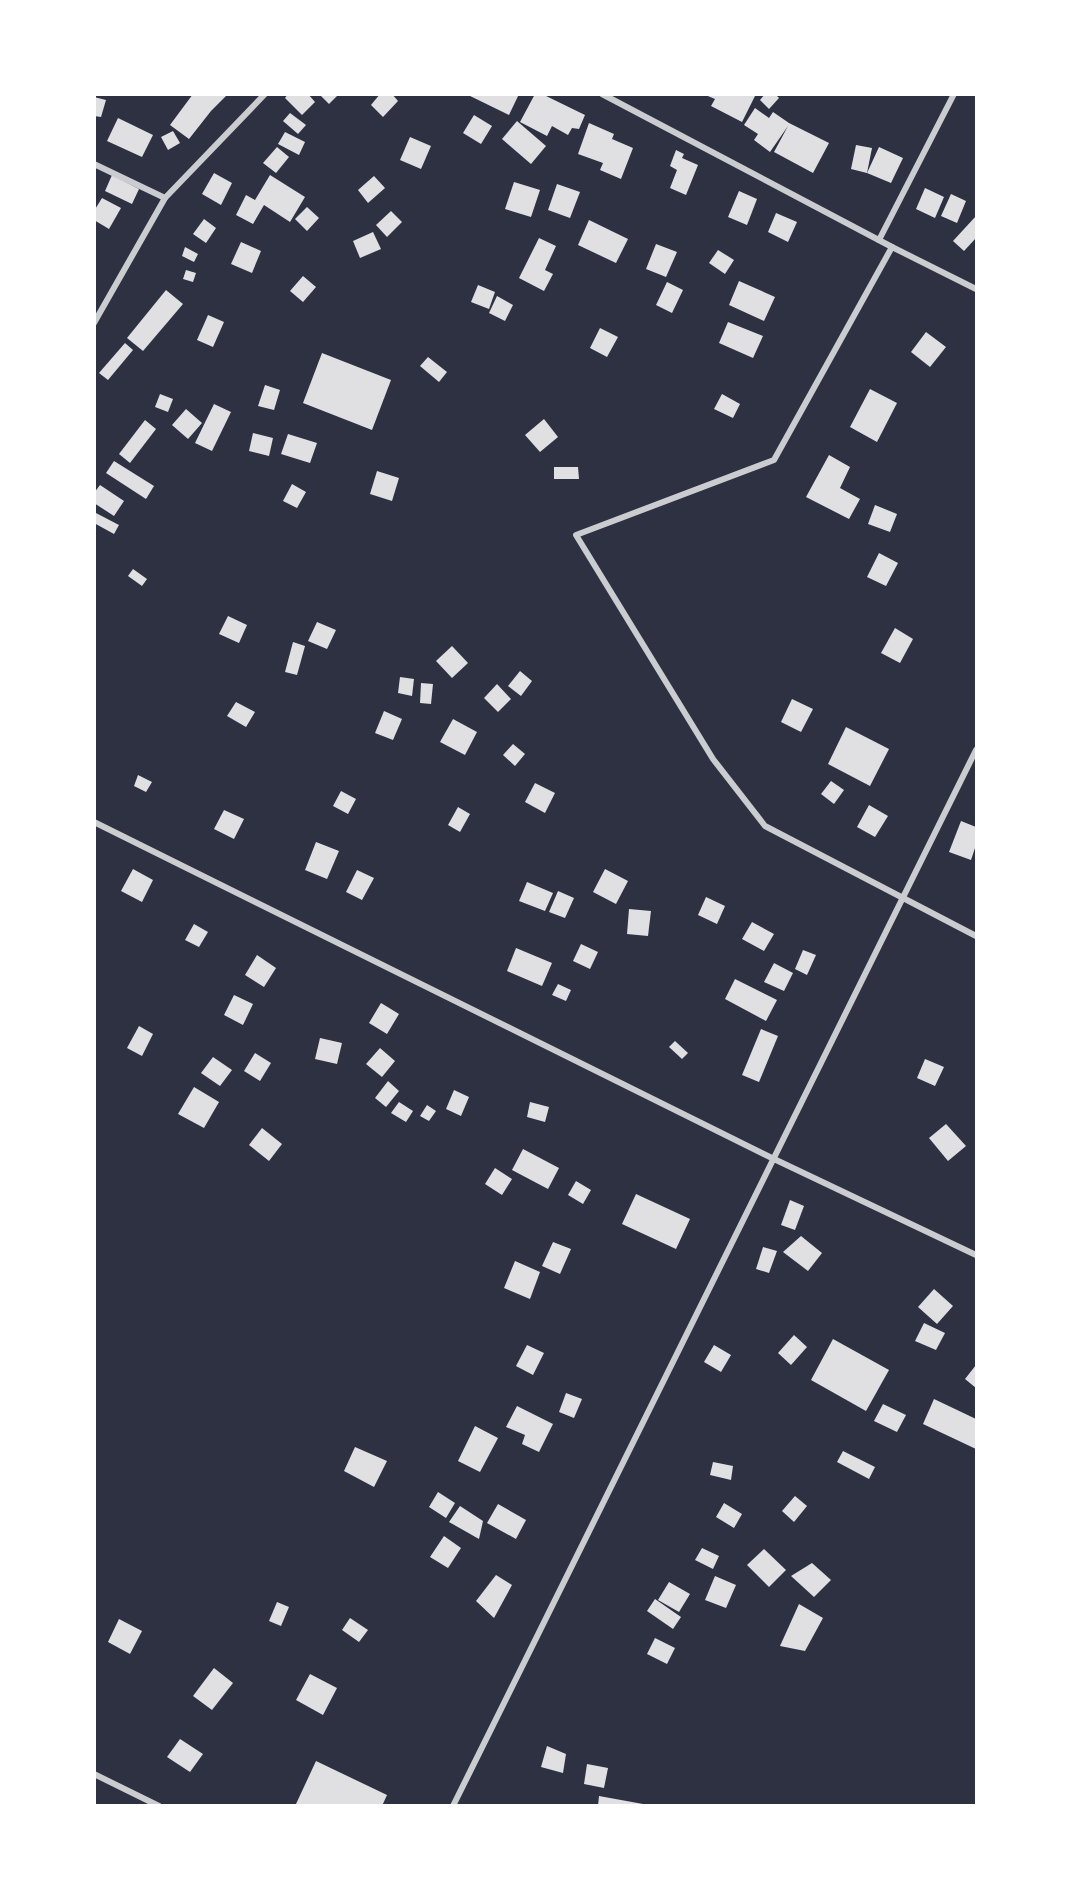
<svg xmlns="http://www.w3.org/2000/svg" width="1071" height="1900" viewBox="0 0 1071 1900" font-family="'Exo 2',sans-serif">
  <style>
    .building { fill: #e0e0e3 }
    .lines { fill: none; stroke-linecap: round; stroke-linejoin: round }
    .minor { stroke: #caccd0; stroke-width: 6 }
  </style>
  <rect width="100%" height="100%" fill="#2d3142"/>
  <g class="building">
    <polygon points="193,94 228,94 211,111 189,139 170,125"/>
    <polygon points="288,94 308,94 315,102 302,115 285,98"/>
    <polygon points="319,94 339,94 329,104"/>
    <polygon points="380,94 392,94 398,101 383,117 371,105"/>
    <polygon points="466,94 519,94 509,115"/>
    <polygon points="535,94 542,94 585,115 579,129 572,128 568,135 552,126 547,136 520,122"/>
    <polygon points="703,94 756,94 742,122 711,106 715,99"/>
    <polygon points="765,94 775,94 779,98 769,109 760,100"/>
    <polygon points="94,97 106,100 101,117 94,116"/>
    <polygon points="755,108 769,118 773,112 789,123 829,143 813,173 774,152 788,126 770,152 754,140 758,134 744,125"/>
    <polygon points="290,113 306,125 298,134 283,121"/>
    <polygon points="474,115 492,126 481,144 463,133"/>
    <polygon points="118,118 153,135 142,157 107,141"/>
    <polygon points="517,121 546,146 531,164 502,139"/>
    <polygon points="589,123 614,134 612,139 633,148 621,179 600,170 603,163 578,154"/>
    <polygon points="173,131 180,143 168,150 161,137"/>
    <polygon points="285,132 305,142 299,155 278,144"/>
    <polygon points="410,137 431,146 421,169 400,160"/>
    <polygon points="856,145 872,148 867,173 851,169"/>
    <polygon points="277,147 289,157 276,173 263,163"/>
    <polygon points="879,147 903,158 891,183 867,173"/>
    <polygon points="676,150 684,154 682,158 698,165 686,195 670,188 677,170 670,166"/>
    <polygon points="214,173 232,183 221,205 202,194"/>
    <polygon points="112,175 139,189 132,204 105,191"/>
    <polygon points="270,175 305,197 290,222 264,205 253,224 236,215 246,195 255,200"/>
    <polygon points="374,176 385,188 368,203 358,190"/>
    <polygon points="514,182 540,190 531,217 505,209"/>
    <polygon points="557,184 580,192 570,218 548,210"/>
    <polygon points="925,188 944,197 935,218 916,209"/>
    <polygon points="739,191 757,199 747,225 728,217"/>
    <polygon points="951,194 966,201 957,223 941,216"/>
    <polygon points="102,198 121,208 109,229 94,220 94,211"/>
    <polygon points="307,207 319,218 307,231 295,219"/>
    <polygon points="391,211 402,222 387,237 376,225"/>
    <polygon points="776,213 797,222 788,242 768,232"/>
    <polygon points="976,216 976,238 964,251 953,241"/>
    <polygon points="204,219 216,228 206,243 193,234"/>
    <polygon points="589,220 628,239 616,263 578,245"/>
    <polygon points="373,232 381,249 360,258 353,241"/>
    <polygon points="539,238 556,246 545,270 553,274 544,291 519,278"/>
    <polygon points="241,242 261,251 252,273 231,264"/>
    <polygon points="656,244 677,252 666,277 646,269"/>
    <polygon points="185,247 198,254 194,262 182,256"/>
    <polygon points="718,250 734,260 725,274 709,263"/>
    <polygon points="186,270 196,273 193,282 183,279"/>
    <polygon points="303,276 316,287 303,302 290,291"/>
    <polygon points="739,281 775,297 764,321 729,305"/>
    <polygon points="667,282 683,290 672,313 656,305"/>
    <polygon points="478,285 495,292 489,309 471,302"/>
    <polygon points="166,290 183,304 143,351 127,338"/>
    <polygon points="497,296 513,305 505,321 489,313"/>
    <polygon points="208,315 224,322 213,347 197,340"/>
    <polygon points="728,322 763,336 753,358 719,343"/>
    <polygon points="600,328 618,337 607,357 590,348"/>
    <polygon points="926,332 946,347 930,367 911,352"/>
    <polygon points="125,343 133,350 108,380 99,373"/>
    <polygon points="322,353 391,380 372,430 303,403"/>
    <polygon points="428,357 447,372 439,382 420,366"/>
    <polygon points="265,385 280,390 274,410 258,406"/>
    <polygon points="870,389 897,403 877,442 850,427"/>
    <polygon points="160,394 173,399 168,412 155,407"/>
    <polygon points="722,394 740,404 733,418 714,409"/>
    <polygon points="214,404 231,412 212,451 195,443"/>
    <polygon points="186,409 202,423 188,439 172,425"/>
    <polygon points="544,419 558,437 540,452 525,435"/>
    <polygon points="145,420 156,429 130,463 119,454"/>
    <polygon points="253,433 273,438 269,456 249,451"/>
    <polygon points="288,434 317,443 310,463 281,454"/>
    <polygon points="829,455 850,467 840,488 860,499 849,519 806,497"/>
    <polygon points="114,461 154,486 146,499 106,473"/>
    <polygon points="554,467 578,467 579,479 554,479"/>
    <polygon points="377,471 399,478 392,501 370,494"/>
    <polygon points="292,484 306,492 297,508 283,501"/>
    <polygon points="100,485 124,501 114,516 94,503 94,493"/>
    <polygon points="875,505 897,514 890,532 868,524"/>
    <polygon points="94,512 119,525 114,534 94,523"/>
    <polygon points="879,553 898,563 886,586 867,577"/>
    <polygon points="133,569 147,579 142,586 128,576"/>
    <polygon points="228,616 247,625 239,643 219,634"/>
    <polygon points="317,622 336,630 327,649 308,641"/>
    <polygon points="895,628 913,639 900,663 881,653"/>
    <polygon points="293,642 305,646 297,675 285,672"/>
    <polygon points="452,646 468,663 452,678 436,661"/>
    <polygon points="520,671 532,681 521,696 508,686"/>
    <polygon points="400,677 414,679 412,696 398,693"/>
    <polygon points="421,683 433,684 431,704 420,703"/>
    <polygon points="497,684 511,699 498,712 484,698"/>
    <polygon points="792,699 813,709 801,732 781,722"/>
    <polygon points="236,702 255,712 246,727 227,716"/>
    <polygon points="384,711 402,719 393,740 375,733"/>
    <polygon points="453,719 477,732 465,755 440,742"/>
    <polygon points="846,727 889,749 870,786 828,764"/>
    <polygon points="513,744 525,754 515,766 503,755"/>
    <polygon points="138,775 152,782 146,792 134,786"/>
    <polygon points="831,781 844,790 834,804 821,794"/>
    <polygon points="535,783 555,793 545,813 525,802"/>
    <polygon points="341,791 356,799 348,814 333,806"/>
    <polygon points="869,805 888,816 875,837 857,827"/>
    <polygon points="458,807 470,814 460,832 448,825"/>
    <polygon points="224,810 244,819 234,839 214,829"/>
    <polygon points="961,821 976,827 976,845 971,860 949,852"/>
    <polygon points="316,842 339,851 327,879 305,870"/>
    <polygon points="133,869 153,880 142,902 121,891"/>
    <polygon points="605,869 628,881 616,904 593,892"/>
    <polygon points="357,870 374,878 362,900 346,892"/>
    <polygon points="527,882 553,893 545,911 519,901"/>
    <polygon points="558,891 574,898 565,918 549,912"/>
    <polygon points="706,897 725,906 717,924 698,915"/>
    <polygon points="629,909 651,911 648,936 627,934"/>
    <polygon points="752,922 774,934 764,951 742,939"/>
    <polygon points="194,924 208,932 199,947 185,940"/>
    <polygon points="581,944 598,952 590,969 573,961"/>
    <polygon points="516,948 552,963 542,986 507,971"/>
    <polygon points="803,950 816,955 807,975 795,969"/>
    <polygon points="257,955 276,968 264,987 245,975"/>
    <polygon points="774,963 793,973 784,991 764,982"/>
    <polygon points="735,979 777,1000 766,1021 725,999"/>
    <polygon points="558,984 571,990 566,1001 552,995"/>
    <polygon points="234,995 253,1004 243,1025 224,1015"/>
    <polygon points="381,1003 399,1014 387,1034 369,1023"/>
    <polygon points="139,1026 153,1034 142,1056 127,1048"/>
    <polygon points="761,1029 778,1036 759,1082 742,1075"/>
    <polygon points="320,1038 342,1043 337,1064 315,1059"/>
    <polygon points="675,1041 688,1053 682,1059 669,1047"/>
    <polygon points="380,1048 395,1061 382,1077 366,1064"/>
    <polygon points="255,1053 271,1063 260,1081 244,1071"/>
    <polygon points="213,1057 232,1070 220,1086 201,1073"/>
    <polygon points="925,1059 944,1067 935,1086 917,1078"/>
    <polygon points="388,1081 399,1091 386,1107 375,1098"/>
    <polygon points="194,1087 219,1102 204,1128 178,1114"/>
    <polygon points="454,1090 469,1097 461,1116 446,1109"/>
    <polygon points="399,1102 413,1111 406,1122 391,1113"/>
    <polygon points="530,1102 549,1107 545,1122 527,1117"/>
    <polygon points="427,1105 436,1111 429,1121 420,1116"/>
    <polygon points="946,1124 966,1146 948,1161 929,1138"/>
    <polygon points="262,1128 282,1144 269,1161 249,1145"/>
    <polygon points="523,1149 559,1168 548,1189 512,1170"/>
    <polygon points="495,1168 512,1179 502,1195 485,1184"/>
    <polygon points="576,1181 591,1190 583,1204 568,1195"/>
    <polygon points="636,1194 690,1219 676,1249 622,1224"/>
    <polygon points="790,1200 804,1206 795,1230 781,1225"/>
    <polygon points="801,1236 822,1253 808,1271 783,1252"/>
    <polygon points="553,1242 571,1249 560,1274 542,1266"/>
    <polygon points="763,1247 777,1251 769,1273 756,1269"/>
    <polygon points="515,1261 540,1272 530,1299 504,1288"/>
    <polygon points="934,1289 953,1306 937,1324 918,1307"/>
    <polygon points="924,1323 945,1333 936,1350 915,1341"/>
    <polygon points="794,1335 807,1347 791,1365 778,1353"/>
    <polygon points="833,1339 889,1370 866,1411 811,1380"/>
    <polygon points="527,1345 544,1353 533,1375 516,1366"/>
    <polygon points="714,1345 731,1355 721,1372 704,1362"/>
    <polygon points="976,1365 976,1388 965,1379"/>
    <polygon points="566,1393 582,1399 574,1418 559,1412"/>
    <polygon points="934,1399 976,1419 976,1449 923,1424"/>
    <polygon points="883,1404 906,1415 897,1432 874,1421"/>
    <polygon points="517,1406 553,1424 539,1452 522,1444 525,1435 506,1427"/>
    <polygon points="475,1426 498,1438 480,1472 458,1461"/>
    <polygon points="355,1447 387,1461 374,1487 344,1471"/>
    <polygon points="843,1451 875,1467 869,1479 837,1462"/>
    <polygon points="713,1462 733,1466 731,1480 710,1475"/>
    <polygon points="438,1492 455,1503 446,1518 429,1507"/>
    <polygon points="795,1496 807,1506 794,1522 782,1511"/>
    <polygon points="724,1503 742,1514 734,1528 716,1517"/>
    <polygon points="498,1504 526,1520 516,1539 487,1523"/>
    <polygon points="460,1506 483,1521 479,1539 449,1522"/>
    <polygon points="444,1536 461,1548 448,1568 430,1557"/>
    <polygon points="702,1548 719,1556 713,1569 695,1560"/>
    <polygon points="764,1549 786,1570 769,1587 747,1565"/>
    <polygon points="812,1563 831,1580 814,1597 791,1576"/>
    <polygon points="496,1575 512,1585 494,1618 476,1601"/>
    <polygon points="715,1576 736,1585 726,1608 705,1600"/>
    <polygon points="669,1582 690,1594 679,1612 658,1600"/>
    <polygon points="655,1599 681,1617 673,1629 647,1611"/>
    <polygon points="277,1602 289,1607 281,1626 269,1621"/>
    <polygon points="799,1604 823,1618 805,1651 780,1646"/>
    <polygon points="350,1618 368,1630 359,1642 342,1630"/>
    <polygon points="119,1619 142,1631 130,1654 108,1642"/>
    <polygon points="655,1638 675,1648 667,1664 647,1654"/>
    <polygon points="214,1668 233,1683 212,1710 193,1696"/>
    <polygon points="310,1674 337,1688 323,1715 296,1700"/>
    <polygon points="180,1739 203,1754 190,1772 167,1757"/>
    <polygon points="547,1746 566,1754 563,1773 541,1767"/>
    <polygon points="316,1761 387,1795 382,1806 299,1806 296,1804"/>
    <polygon points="587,1764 608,1768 604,1788 584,1784"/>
    <polygon points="599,1796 643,1804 643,1806 598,1806"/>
  </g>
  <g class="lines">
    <g class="minor">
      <polyline points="602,94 892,247 774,460 576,535 713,759 765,826 976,936"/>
      <polyline points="94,164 165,198"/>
      <polyline points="879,240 954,94"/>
      <polyline points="892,247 976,289"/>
      <polyline points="94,323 165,198 265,94"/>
      <polyline points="94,822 774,1159 976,1255"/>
      <polyline points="94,1774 159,1806"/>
      <polyline points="453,1806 976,750"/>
    </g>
  </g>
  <rect width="1071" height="1900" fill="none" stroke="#ffffff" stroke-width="192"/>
</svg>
